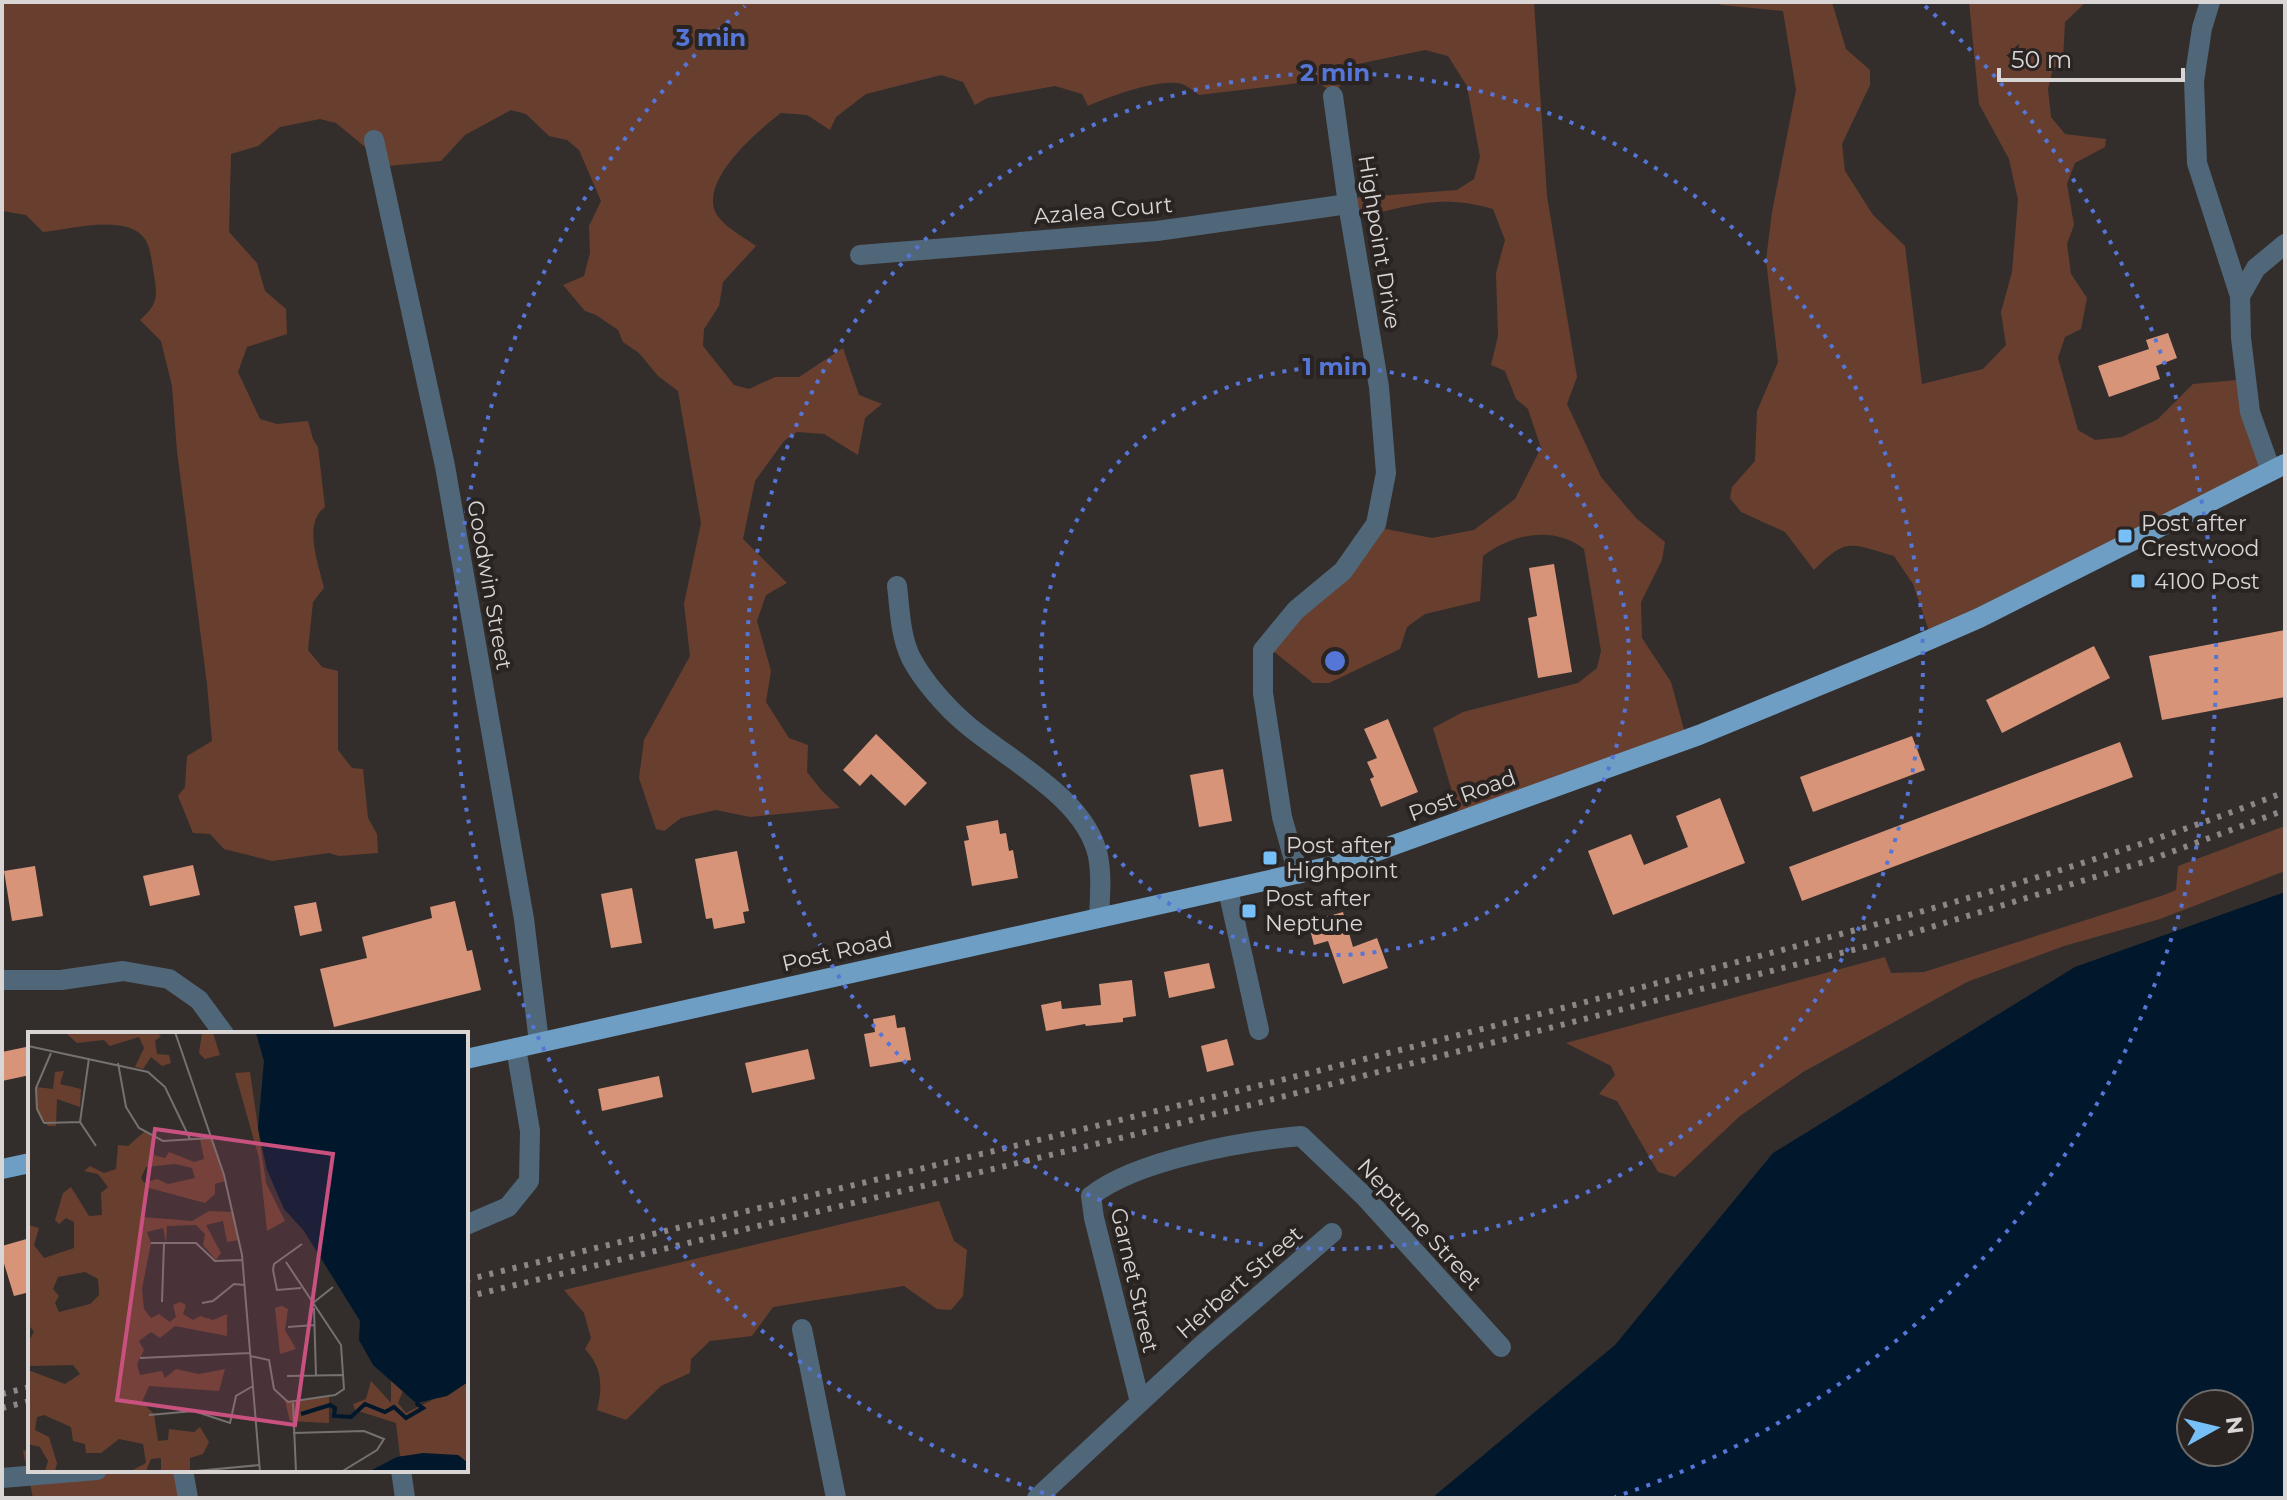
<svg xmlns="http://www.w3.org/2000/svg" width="2287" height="1500" viewBox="0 0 2287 1500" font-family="Montserrat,sans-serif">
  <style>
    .green { fill: #683f2e }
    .water { fill: #00172c; fill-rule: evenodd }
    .building { fill: #d79479 }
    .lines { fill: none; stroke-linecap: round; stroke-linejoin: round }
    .minor { stroke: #50677a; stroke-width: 20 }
    .primary { stroke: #6e9ec4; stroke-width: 20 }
    .rail { stroke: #8c8786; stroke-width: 6; stroke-dasharray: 4 8; stroke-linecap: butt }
    .ring { fill: none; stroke: #5576d7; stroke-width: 4; stroke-dasharray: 4 8 }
    .poi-dot { fill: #77bff7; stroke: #292422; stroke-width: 3 }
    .labels { text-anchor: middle; stroke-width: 8; stroke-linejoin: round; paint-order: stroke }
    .street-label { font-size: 22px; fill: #d9d5d4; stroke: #292422 }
    .poi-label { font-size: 22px; fill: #d9d5d4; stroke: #292422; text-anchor: start }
    .inset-river { fill: none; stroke: #00172c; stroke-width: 4 }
    .inset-road { fill: none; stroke: #75716f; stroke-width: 2 }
    .view { fill: #c9517f; fill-opacity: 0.15; stroke: #c9517f; stroke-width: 4 }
    .inset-edge { fill: none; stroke: #d9d5d4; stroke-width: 4 }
    .centre { fill: #5576d7; stroke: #292422; stroke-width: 4 }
    .ring-label { font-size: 24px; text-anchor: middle; font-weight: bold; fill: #5576d7; stroke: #292422; stroke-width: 8; stroke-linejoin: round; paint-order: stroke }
  </style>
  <rect width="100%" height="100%" fill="#332e2c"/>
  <g class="green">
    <path d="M 2,2 L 1534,2 L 1547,196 L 1577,377 L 1567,404 L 1601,477 L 1636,518 L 1665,542 L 1662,560 L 1641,602 L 1642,638 L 1671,682 L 1686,737 L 1460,818 L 1433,728 L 1463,712 L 1578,683 L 1597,668 L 1601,651 L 1584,549 C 1554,525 1512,534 1483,556 L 1480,601 L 1425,614 L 1407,627 L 1400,649 L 1329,683 L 1313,683 L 1273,651 L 1376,527 L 1432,538 L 1474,530 L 1515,499 L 1541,448 L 1528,409 L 1516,399 L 1505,371 L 1491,365 L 1498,336 L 1496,273 L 1505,240 L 1493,209 C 1439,193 1408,207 1355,218 L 1352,198 L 1457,190 L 1474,179 L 1480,157 L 1467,86 L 1448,56 L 1425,50 L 1358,64 L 1334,93 L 1315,81 L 1199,95 C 1192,90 1186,84 1177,83 C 1152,81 1111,96 1088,106 L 1082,94 L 1055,86 L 987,98 L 975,105 L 963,82 L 941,75 L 866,94 L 836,117 L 830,130 L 807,115 L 781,113 C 757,131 690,188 721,220 C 730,230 745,238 756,246 L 723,282 L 719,306 L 704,329 L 703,346 L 734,385 L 749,389 L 775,377 L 799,377 L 843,348 L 859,395 L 882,404 L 865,418 L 858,455 L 824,434 L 797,432 L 784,441 L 755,481 L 743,539 L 787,583 L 766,595 L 757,621 L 771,671 L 766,702 L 789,738 L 808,745 L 807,772 L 822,791 L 840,808 L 750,817 L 716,810 L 681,818 L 664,831 L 656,829 L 639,778 L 644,740 L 690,656 L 684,604 L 701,523 L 678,391 L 658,376 L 639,353 L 623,342 L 618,330 L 596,315 L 585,311 L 563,285 L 584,276 L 590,253 L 589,226 L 601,201 L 579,150 L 567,140 L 549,136 L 526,114 L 511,110 L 465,135 L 441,161 L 388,166 L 336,123 L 320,119 L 280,127 L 258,146 L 231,154 L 229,232 L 257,263 L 265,291 L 286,309 L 287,334 L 247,347 L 238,372 L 260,419 L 277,424 L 308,421 L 313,439 L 318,447 L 325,507 C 302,524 319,565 324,588 L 313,602 L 308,650 L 322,667 L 338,671 L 338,750 L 352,768 L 363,769 L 368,818 L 377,834 L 378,853 L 339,856 L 329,853 L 272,861 L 224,849 L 210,834 L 193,833 L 178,796 L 185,787 L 187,756 L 212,741 L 207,684 L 177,451 L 172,386 L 161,341 L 140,320 C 157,305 158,298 154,275 C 152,264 151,248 145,239 C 127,213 71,229 43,232 L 26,215 L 2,211 Z"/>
    <path d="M 1713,2 L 1832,2 L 1846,49 L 1870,70 L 1870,85 L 1842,144 L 1845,171 L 1873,215 L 1905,246 L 1922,384 L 1983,369 L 2006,345 L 2001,312 L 2012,272 L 2018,200 L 2009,159 L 1979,104 L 1969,2 L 2090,2 L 2085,3 L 2065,22 L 2063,60 L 2053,69 L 2048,89 L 2051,117 L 2065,134 L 2106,139 L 2105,147 L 2075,163 L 2067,184 L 2074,225 L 2067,244 L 2071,274 L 2087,298 L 2081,329 L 2065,337 L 2058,358 L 2078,430 L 2095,440 L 2122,437 L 2158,419 L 2193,384 L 2248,379 L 2271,467 L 1931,637 L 1913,584 L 1894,556 C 1851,544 1847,536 1814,570 L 1785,532 L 1741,512 L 1730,498 L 1732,487 L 1755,461 L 1757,411 L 1778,362 L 1766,260 L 1772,212 L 1796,90 L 1783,11 L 1721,5 Z"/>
    <polygon points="2285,826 2285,871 2160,919 2064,946 1967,982 1803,1072 1740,1116 1675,1177 1658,1172 1617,1101 1599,1094 1615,1075 1611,1066 1566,1043 1885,957 1891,973 1924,972 2164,895 2176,890 2178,866"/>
    <path d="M 939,1201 L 954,1241 L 967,1250 L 963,1296 L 951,1310 L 937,1309 L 904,1286 L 773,1307 L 752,1336 L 710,1341 L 691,1359 L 690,1373 L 661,1386 L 626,1420 L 597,1410 C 603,1386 602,1367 585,1349 L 591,1338 L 584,1313 L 564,1290 Z"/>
    <polygon points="30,1449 30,1470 181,1470 190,1498 33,1498 23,1451"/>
  </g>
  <path class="water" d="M 2285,892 L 2285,1498 L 1432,1498 L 1615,1345 L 1773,1153 L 2075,967 ZM 2191,1404 L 2239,1404 L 2239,1452 L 2191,1452 Z"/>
  <g class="building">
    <polygon points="2168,333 2177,358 2156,366 2160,379 2109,397 2098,366 2149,349 2146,340"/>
    <polygon points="1554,564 1572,672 1538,678 1528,618 1537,616 1529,568"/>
    <polygon points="2285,630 2285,697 2162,720 2149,656"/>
    <polygon points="2094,646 2110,678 2002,733 1986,700"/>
    <polygon points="1388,719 1418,792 1381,807 1370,779 1374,777 1367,762 1377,758 1364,729"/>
    <polygon points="876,734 927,783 905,806 871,774 860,786 843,770"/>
    <polygon points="1912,736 1925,770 1813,812 1800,777"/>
    <polygon points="2120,742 2133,777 1802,901 1789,867"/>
    <polygon points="1223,769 1232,821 1199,827 1190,775"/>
    <polygon points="1720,798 1745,863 1613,915 1588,851 1631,834 1644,865 1688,847 1676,816"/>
    <polygon points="998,820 1000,834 1006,833 1009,851 1013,850 1018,878 972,886 964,841 969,840 966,826"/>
    <polygon points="737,851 749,911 743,912 745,923 714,929 712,918 706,919 695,859"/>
    <polygon points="193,865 200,895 150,906 143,876"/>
    <polygon points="35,866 43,916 12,921 4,871"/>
    <polygon points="632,888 642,943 611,948 601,894"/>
    <polygon points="455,901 467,951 472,950 481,990 334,1027 320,969 367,958 362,937 432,918 430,907"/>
    <polygon points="316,902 322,931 300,936 294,906"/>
    <polygon points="1343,912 1353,947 1377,938 1388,968 1343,984 1328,941 1314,945 1308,922"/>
    <polygon points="1209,963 1215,988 1169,998 1164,972"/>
    <polygon points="1132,980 1136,1016 1123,1018 1123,1022 1086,1026 1085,1024 1046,1031 1041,1005 1061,1001 1062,1009 1101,1005 1099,984"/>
    <polygon points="895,1015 897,1028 905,1027 911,1060 870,1067 864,1034 875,1032 873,1019"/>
    <polygon points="1227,1039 1234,1065 1207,1072 1201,1046"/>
    <polygon points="26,1047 30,1075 2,1081 2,1052"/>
    <polygon points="808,1049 815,1079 752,1093 745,1063"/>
    <polygon points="659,1076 663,1097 602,1111 598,1089"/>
    <polygon points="30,1238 30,1292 14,1296 2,1257 2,1246"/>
  </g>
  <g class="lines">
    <g class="minor">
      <polyline points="2210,2 2202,28 2194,81 2197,163 2240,296 2241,338 2250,412 2271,471"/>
      <polyline points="374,140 445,466 524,919 539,1042"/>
      <polyline points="860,255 1157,231 1348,204"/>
      <polyline points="2240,296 2256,268 2285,244"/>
      <path d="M 897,586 C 900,610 900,635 911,658 C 923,681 946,707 966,724 C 1008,760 1086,798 1098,856 C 1102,876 1100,897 1099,917"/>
      <polyline points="1298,874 1282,817 1263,693 1263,650 1296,610 1343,571 1376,524 1386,473 1379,387 1348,204 1333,96"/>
      <polyline points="1228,890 1259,1030"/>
      <polyline points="2,980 61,980 123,971 169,979 199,1000 224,1034"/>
      <polyline points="466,1225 508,1207 529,1181 530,1131 516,1048"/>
      <polyline points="802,1329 836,1498"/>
      <path d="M 1140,1402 L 1094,1218 L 1091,1196 C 1136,1160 1244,1141 1301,1136 L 1365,1197 L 1501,1347"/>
      <polyline points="183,1470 188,1498"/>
      <polyline points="401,1470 405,1498"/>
      <polyline points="2,1478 97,1470"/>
      <polyline points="1037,1498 1202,1345 1332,1233"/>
    </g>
    <g class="primary">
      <polyline points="466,1059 1341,864 1699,735 1908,649 1979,618 2285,464"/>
      <polyline points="2,1169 30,1163"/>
    </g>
    <g class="rail">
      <path d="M 466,1280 C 837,1188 1209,1101 1578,1004 C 1816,941 2055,881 2285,792"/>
      <polyline points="466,1297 1145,1132 1876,944 2147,861 2285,810"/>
      <polyline points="2,1394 30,1387"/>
      <polyline points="2,1408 30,1401"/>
    </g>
  </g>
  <g class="ring">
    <circle cx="1335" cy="661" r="294"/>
    <circle cx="1335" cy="661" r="588"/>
    <path d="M1055 1497A882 882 0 0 1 745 6M1925 6A882 882 0 0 1 1615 1497"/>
  </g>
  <g class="poi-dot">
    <rect x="2117" y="528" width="16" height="16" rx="4"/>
    <rect x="2130" y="573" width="16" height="16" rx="4"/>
    <rect x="1262" y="850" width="16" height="16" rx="4"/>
    <rect x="1241" y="903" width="16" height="16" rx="4"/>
  </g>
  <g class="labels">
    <g class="street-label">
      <text transform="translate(1103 210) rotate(-5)" y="8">Azalea Court</text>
      <text transform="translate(1380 242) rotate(81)" y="8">Highpoint Drive</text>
      <text transform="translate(490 585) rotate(80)" y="8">Goodwin Street</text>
      <text transform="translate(1462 795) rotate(-20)" y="8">Post Road</text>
      <text transform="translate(837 951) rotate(-13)" y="8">Post Road</text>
      <text transform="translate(1420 1224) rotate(47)" y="8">Neptune Street</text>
      <text transform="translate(1135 1280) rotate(77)" y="8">Garnet Street</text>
      <text transform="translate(1239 1282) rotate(-41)" y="8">Herbert Street</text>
    </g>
    <g class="poi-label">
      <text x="2141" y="531">Post after<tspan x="2141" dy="25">Crestwood</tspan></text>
      <text x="2154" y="589">4100 Post</text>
      <text x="1286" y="853">Post after<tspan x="1286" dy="25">Highpoint</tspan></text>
      <text x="1265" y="906">Post after<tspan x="1265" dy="25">Neptune</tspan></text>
    </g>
  </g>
  <g transform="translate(28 1032)">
    <rect width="440" height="440" fill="#332e2c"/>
    <path d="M 14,0 L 129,1 L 133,4 L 127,9 L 129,22 L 141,23 L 143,31 L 134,34 L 123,25 L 115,37 L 107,35 L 116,16 L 111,5 L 82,14 L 76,8 L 49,11 L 39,2 ZM 174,1 L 185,1 L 192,23 L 177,27 L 171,21 ZM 36,39 L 32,52 L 53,57 L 52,75 L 29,67 L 28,94 L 20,94 L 8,77 L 8,55 L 25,57 L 27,40 ZM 222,40 L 238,151 L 257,189 L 239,199 L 231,126 L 207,41 ZM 116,100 L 126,105 L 126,123 L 137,126 L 141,120 L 166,130 L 176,127 L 172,107 L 183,106 L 197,149 L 187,152 L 187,162 L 177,171 L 121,156 L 115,185 L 164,189 L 181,179 L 205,180 L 211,208 L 199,210 L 195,189 L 178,193 L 193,221 L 188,228 L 175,213 L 177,202 L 168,193 L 139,194 L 138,211 L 135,196 L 119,200 L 123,211 L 114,257 L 116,277 L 123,286 L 131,282 L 142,290 L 148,285 L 145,273 L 152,270 L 158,273 L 155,282 L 165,288 L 172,284 L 185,288 L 199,282 L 199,304 L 147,294 L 132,306 L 123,300 L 111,309 L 116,318 L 109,332 L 112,343 L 134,339 L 137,346 L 148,337 L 171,342 L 197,337 L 191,359 L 121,354 L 114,370 L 126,382 L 130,409 L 140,408 L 141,397 L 166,400 L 172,395 L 181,410 L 175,422 L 162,426 L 162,439 L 133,439 L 133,426 L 123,427 L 118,439 L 103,439 L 118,431 L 115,412 L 91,407 L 73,421 L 58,421 L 57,412 L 45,409 L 43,395 L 16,383 L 9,385 L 7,398 L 21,405 L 29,431 L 27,439 L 17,439 L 20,429 L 12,415 L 0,412 L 0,310 L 6,300 L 0,292 L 0,193 L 11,196 L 6,213 L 16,226 L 46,216 L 46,190 L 38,186 L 31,192 L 27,188 L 35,161 L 43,155 L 61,184 L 74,183 L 73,161 L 80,155 L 70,142 L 56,139 L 62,134 L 76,141 L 88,137 L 90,113 L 100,114 ZM 147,132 L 164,136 L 167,146 L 140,152 L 129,147 L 116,151 L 113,146 L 118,135 ZM 57,240 L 70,247 L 71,263 L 62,272 L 31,280 L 27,271 L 31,264 L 25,257 L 30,245 ZM 45,333 L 52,342 L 37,352 L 0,338 L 2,334 ZM 254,274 L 260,277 L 257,298 L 268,317 L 252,322 L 247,276 ZM 363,348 L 375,359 L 370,371 L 378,381 L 440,350 L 440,431 L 430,423 L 372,424 L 368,391 L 327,378 L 325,372 L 338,367 L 343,349 L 363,371 ZM 301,365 L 301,391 L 262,389 L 257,369 Z" fill="#683f2e" fill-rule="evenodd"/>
    <path d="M 228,1 L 440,1 L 440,350 L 419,364 L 388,371 L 345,333 L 331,308 L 332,289 L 276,199 L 256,177 L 239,138 L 230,96 L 236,29 ZM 395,421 L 430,423 L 440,431 L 440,439 L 342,439 L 369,425 Z" fill="#00172c"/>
    <path class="inset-river" d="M 273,382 L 302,373 L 307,376 L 306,384 L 323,385 L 337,372 L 357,380 L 366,375 L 378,386 L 395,376 L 388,371"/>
    <path class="inset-road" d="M 147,0 L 196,143 L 214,223 L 232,440M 0,14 L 120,40 L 137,55 L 162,107M 61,26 L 52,90 L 68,114M 90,31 L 98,75 L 111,96 L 135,109 L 183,106M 16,91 L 9,77 L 8,56 L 23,21M 16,91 L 52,90M 123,211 L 168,211 L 187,229 L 215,228M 273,256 L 249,258 L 245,238 L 246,232 L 274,212M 134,270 L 136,211M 174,271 L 185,269 L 206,252 L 216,253M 285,271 L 305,255M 286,276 L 288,344M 260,295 L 286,293M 222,324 L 241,328 L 246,357 L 260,370 L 307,363 L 316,357 L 313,313 L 258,230M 112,326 L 222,321M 259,344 L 316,343M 265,371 L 268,440M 121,383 L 166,379 L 202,391 L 208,364 L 225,354M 265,401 L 336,399 L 356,407 L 349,418 L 313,440M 157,440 L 232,433"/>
    <path class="view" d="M 127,97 L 305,122 L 267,393 L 89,368 Z"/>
    <rect width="440" height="440" class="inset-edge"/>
  </g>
  <circle cx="1335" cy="661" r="12" class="centre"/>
  <g class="ring-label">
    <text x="711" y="46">3 min</text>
    <text x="1335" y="81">2 min</text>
    <text x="1335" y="375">1 min</text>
  </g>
  <rect width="2287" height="1500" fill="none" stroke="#d9d5d4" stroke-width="8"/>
  <g transform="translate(2215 1428) rotate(82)"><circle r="38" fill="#292422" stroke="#6f6b69" stroke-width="2"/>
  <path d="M0-6L14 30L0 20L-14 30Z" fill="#77bff7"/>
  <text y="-12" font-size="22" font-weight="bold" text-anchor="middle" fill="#d9d5d4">N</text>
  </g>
  <path d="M1999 68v12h184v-12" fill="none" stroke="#d9d5d4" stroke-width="4"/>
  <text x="2011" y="68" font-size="24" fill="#d9d5d4" stroke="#292422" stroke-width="6" paint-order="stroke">50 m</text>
</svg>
